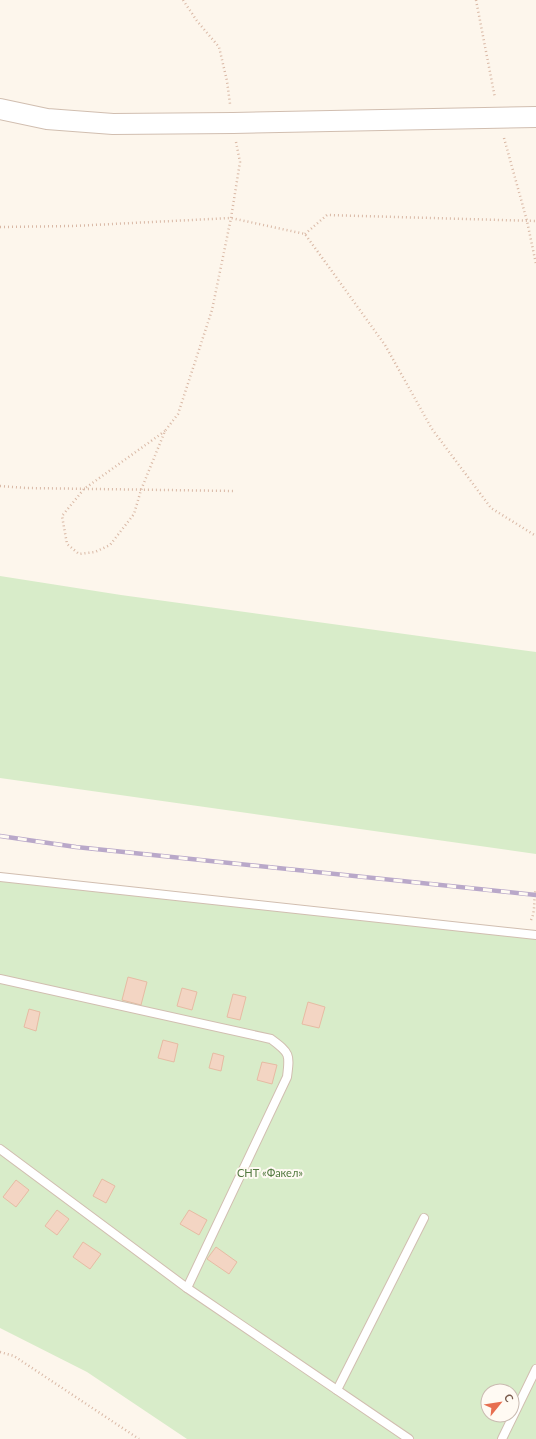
<svg xmlns="http://www.w3.org/2000/svg" width="536" height="1439" viewBox="0 0 536 1439" font-family="Lato,sans-serif">
  <style>
    .green { fill: #d8ecc9; fill-rule: evenodd }
    .building { fill: #f3d5c3; stroke: #e6bba3 }
    .lines { fill: none; stroke-linecap: round; stroke-linejoin: round }
    .service-casing { stroke: #d1beb0; stroke-width: 10 }
    .tertiary-casing { stroke: #d1beb0; stroke-width: 22 }
    .path { stroke: #d9b8a5; stroke-width: 2.5; stroke-dasharray: 1 3; stroke-linecap: butt }
    .service { stroke: #fff; stroke-width: 8 }
    .tertiary { stroke: #fff; stroke-width: 20 }
    .rail-casing { stroke: #b9a8c9; stroke-width: 4.5 }
    .rail { stroke: #fffaf3; stroke-width: 3; stroke-dasharray: 9; stroke-linecap: butt }
    .labels { text-anchor: middle; stroke-width: 4; stroke-linejoin: round; paint-order: stroke }
    .park-label { font-size: 11px; fill: #537a41; stroke: #fffaf3 }
  </style>
  <rect width="100%" height="100%" fill="#fdf6ec"/>
  <g class="green">
    <polygon points="0,576 121,595 536,652 536,854 0,778"/>
    <path d="M 0,877 L 536,935 L 536,1439 L 187,1439 L 87,1372 L 0,1328 ZM 488,1391 L 512,1391 L 512,1415 L 488,1415 Z"/>
  </g>
  <g class="building">
    <polygon points="128,977 147,982 141,1005 122,1000"/>
    <polygon points="182,988 197,992 192,1010 177,1006"/>
    <polygon points="233,994 246,997 240,1020 227,1017"/>
    <polygon points="308,1002 325,1007 319,1028 302,1024"/>
    <polygon points="29,1009 40,1012 36,1031 24,1027"/>
    <polygon points="163,1040 178,1044 174,1062 158,1058"/>
    <polygon points="213,1053 224,1056 221,1071 209,1068"/>
    <polygon points="262,1062 277,1065 272,1084 257,1080"/>
    <polygon points="102,1179 115,1186 106,1203 93,1196"/>
    <polygon points="16,1180 29,1190 16,1207 3,1197"/>
    <polygon points="57,1210 69,1219 57,1235 45,1226"/>
    <polygon points="189,1210 207,1220 199,1235 180,1224"/>
    <polygon points="83,1242 101,1254 90,1269 73,1257"/>
    <polygon points="216,1247 237,1262 229,1274 207,1259"/>
  </g>
  <g class="lines">
    <g class="service-casing">
      <g id="service">
        <polyline points="0,877 536,935"/>
        <path d="M 0,979 L 271,1039 C 290,1053 290,1054 287,1077 L 187,1288"/>
        <polyline points="0,1149 187,1288 409,1439"/>
        <polyline points="337,1390 424,1218"/>
        <polyline points="502,1439 536,1369"/>
      </g>
    </g>
    <g class="tertiary-casing">
      <polyline id="tertiary" points="0,109 47,119 113,124 233,123 536,117"/>
    </g>
    <g class="path">
      <polyline points="183,0 197,21 219,47 227,81 230,104"/>
      <polyline points="476,0 495,98"/>
      <polyline points="504,138 527,221 536,264"/>
      <polyline points="0,227 73,226 231,218 305,234 385,345 432,429 491,508 536,536"/>
      <polyline points="305,234 327,215 536,221"/>
      <polyline points="165,431 84,489 62,516 67,544 79,554 95,552 110,545 134,514 141,490 165,431 178,414 212,310 231,218 240,162 236,142"/>
      <polyline points="0,486 26,488 235,491"/>
      <path d="M 531,920 C 536,910 533,899 536,889"/>
      <polyline points="0,1352 14,1356 139,1439"/>
    </g>
    <use href="#service" class="service"/>
    <use href="#tertiary" class="tertiary"/>
    <g class="rail-casing">
      <polyline id="rail" points="0,836 76,847 536,895"/>
    </g>
    <use href="#rail" class="rail"/>
  </g>
  <g class="labels">
    <g class="park-label">
      <text x="270" y="1177">СНТ «Факел»</text>
    </g>
  </g>
  <g transform="translate(500 1403) rotate(60)"><circle r="19" fill="#fffaf3" stroke="#cabbb1"/>
  <path d="M0-3L7 15L0 10L-7 15Z" fill="#e76f51"/>
  <text y="-6" font-size="11" font-weight="bold" text-anchor="middle" fill="#7a5c4d">С</text>
  </g>
</svg>
